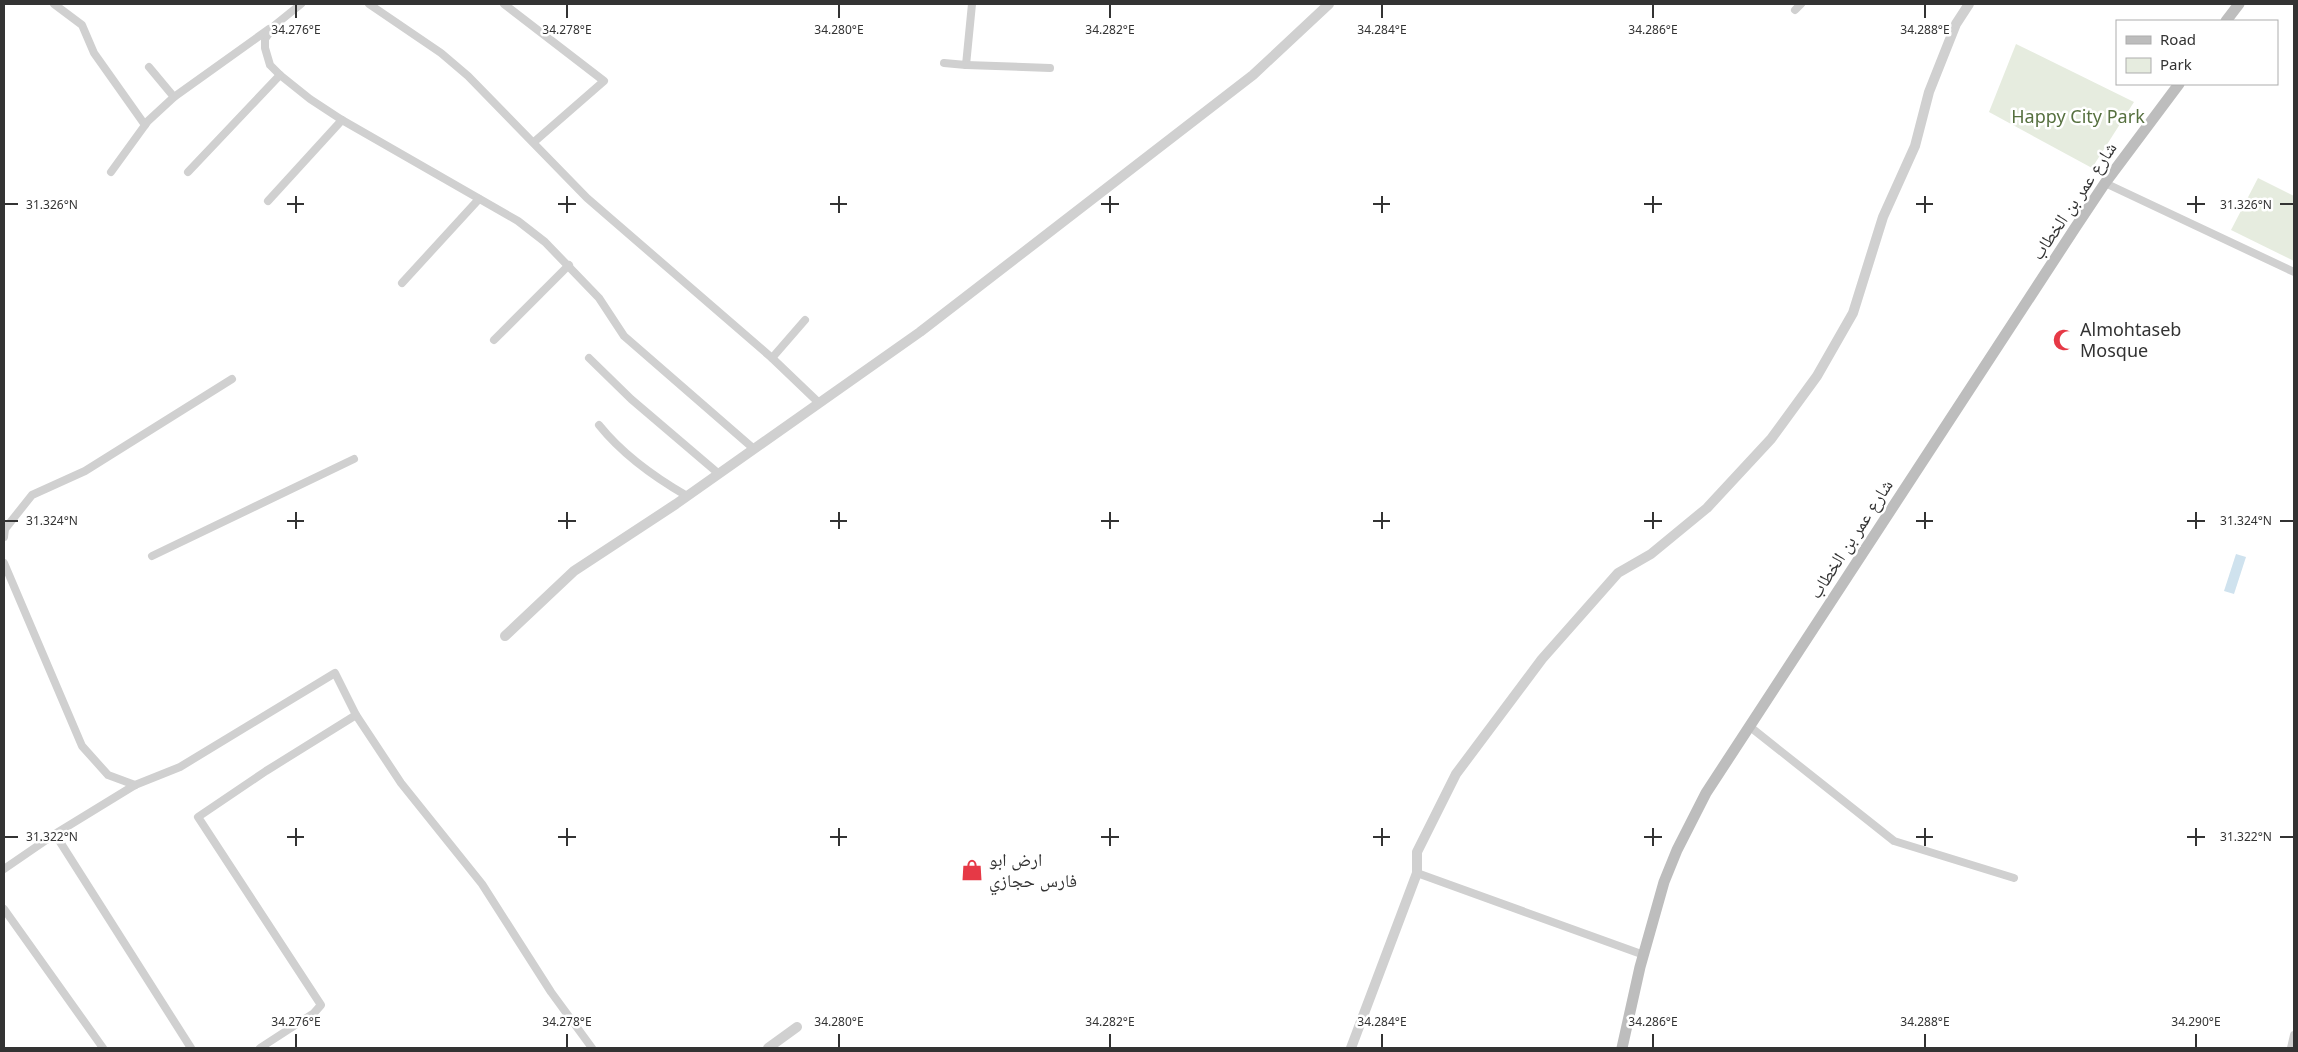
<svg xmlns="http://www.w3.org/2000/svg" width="2298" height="1052" viewBox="0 0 2298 1052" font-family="'Noto Sans','Noto Naskh Arabic',sans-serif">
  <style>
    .green { fill: #e6ecdf }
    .water { fill: #cfe2ee }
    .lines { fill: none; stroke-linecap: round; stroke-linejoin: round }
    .minor { stroke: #d0d0d0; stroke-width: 8 }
    .tertiary { stroke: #d0d0d0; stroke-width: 10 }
    .secondary { stroke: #bdbdbd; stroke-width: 11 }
    .ticks { fill: none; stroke: #333; stroke-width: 2 }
    .labels { text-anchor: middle; stroke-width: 5; stroke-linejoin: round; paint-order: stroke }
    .park-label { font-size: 18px; fill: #56703f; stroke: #fff }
    .street-label { font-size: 18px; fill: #333; stroke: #fff }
    .poi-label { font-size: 18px; fill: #333; stroke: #fff; text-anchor: start }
    .ticks-label { font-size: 12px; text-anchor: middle; fill: #333; stroke: #fff; stroke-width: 5; stroke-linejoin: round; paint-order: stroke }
  </style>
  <rect width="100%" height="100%" fill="#fff"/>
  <g class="green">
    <polygon points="2016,44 2134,102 2092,168 1989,112"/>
    <polygon points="2258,178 2294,196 2294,261 2231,230"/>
  </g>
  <polygon class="water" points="2236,554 2246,557 2234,594 2224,591"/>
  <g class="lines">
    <g class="minor">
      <polyline points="54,4 82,25 94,53 145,125"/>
      <polyline points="301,4 275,25 265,39 265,48 270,65 280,75 310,99 342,120 518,221 545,242 599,298 624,336 754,449"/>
      <polyline points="369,4 441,53 468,76 587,198 772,358 818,402"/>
      <polyline points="504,4 604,81 534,142"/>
      <polyline points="1795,10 1801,4"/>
      <polyline points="944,63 966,65 972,4"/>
      <polyline points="966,65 1050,68"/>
      <polyline points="149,67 174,97"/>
      <polyline points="111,172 148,121 174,97 269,29"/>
      <polyline points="188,172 280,75"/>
      <polyline points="2105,183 2294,272"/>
      <polyline points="268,201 342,120"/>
      <polyline points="402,283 479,199"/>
      <polyline points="494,340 569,265"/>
      <polyline points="589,358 631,399 719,474"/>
      <polyline points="772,358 805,320"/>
      <path d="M 599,425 C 623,455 654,477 687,496"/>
      <polyline points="4,537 5,529 32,495 85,471 232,379"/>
      <polyline points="152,556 354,459"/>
      <polyline points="4,563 82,746 108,775 135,785"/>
      <polyline points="1749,726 1894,841 2014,878"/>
      <polyline points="55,834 191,1048"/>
      <polyline points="4,869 55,834 135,785 180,767 335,673 356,715 401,783 482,884 551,992 592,1048"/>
      <polyline points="1417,873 1644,955"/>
      <polyline points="4,909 103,1048"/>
      <polyline points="260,1048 314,1013 321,1005 198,817 266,771 356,715"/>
      <polyline points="2291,1048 2294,1035"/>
    </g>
    <g class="tertiary">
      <polyline points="505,636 574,571 676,504 920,332 1051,231 1253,75 1329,4"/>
      <polyline points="768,1048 797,1027"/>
      <polyline points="1351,1048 1417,873 1417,852 1456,774 1542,659 1618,573 1651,554 1707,508 1771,439 1817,376 1853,313 1883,217 1915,146 1929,92 1956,24 1969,4"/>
    </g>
    <g class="secondary">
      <polyline points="2226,21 2239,4"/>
      <polyline points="1622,1048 1640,967 1664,882 1677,850 1706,793 2075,228 2105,183 2179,84"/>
    </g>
  </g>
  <path class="ticks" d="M 296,5 L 296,18M 567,5 L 567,18M 839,5 L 839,18M 1110,5 L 1110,18M 1382,5 L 1382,18M 1653,5 L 1653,18M 1925,5 L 1925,18M 296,196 L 296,213M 567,196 L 567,213M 839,196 L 839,213M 1110,196 L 1110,213M 1382,196 L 1382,213M 1653,196 L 1653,213M 1925,196 L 1925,213M 2196,196 L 2196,213M 5,204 L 18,204M 287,204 L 304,204M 558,204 L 576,204M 830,204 L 847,204M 1101,204 L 1119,204M 1373,204 L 1390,204M 1644,204 L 1662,204M 1916,204 L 1933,204M 2187,204 L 2205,204M 2280,204 L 2293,204M 296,512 L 296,529M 567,512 L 567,529M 839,512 L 839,529M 1110,512 L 1110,529M 1382,512 L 1382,529M 1653,512 L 1653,529M 1925,512 L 1925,529M 2196,512 L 2196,529M 5,521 L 18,521M 287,521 L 304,521M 558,521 L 576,521M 830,521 L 847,521M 1101,521 L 1119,521M 1373,521 L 1390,521M 1644,521 L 1662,521M 1916,521 L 1933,521M 2187,521 L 2205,521M 2280,521 L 2293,521M 296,828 L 296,846M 567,828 L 567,846M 839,828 L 839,846M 1110,828 L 1110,846M 1382,828 L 1382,846M 1653,828 L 1653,846M 1925,828 L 1925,846M 2196,828 L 2196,846M 5,837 L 18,837M 287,837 L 304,837M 558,837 L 576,837M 830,837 L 847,837M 1101,837 L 1119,837M 1373,837 L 1390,837M 1644,837 L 1662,837M 1916,837 L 1933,837M 2187,837 L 2205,837M 2280,837 L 2293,837M 296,1034 L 296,1047M 567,1034 L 567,1047M 839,1034 L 839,1047M 1110,1034 L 1110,1047M 1382,1034 L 1382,1047M 1653,1034 L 1653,1047M 1925,1034 L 1925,1047M 2196,1034 L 2196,1047"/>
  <defs>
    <g id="mosque-bare" transform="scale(1.725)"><path d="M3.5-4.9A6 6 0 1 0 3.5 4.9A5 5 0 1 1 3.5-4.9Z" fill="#e63946" stroke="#fff" stroke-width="2.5" paint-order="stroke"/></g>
    <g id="shop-bare" transform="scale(1.725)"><path d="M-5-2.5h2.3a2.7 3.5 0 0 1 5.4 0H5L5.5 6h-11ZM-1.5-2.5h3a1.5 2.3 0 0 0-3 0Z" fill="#e63946" stroke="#fff" stroke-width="2.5" paint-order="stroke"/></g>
  </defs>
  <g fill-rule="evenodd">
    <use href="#mosque-bare" x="2064" y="340"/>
    <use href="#shop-bare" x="972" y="870"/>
  </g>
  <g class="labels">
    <g class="park-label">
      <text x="2078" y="123">Happy City Park</text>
    </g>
    <g class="street-label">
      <text transform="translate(2074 201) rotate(-56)" y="6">شارع عمر بن الخطاب</text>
      <text transform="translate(1851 539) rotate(-57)" y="6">شارع عمر بن الخطاب</text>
    </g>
    <g class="poi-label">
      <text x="2080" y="336">Almohtaseb<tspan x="2080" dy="21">Mosque</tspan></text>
      <text x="989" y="866">ارض ابو<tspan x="989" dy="21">فارس حجازي</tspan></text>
    </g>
  </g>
  <g class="ticks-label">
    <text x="296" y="34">34.276°E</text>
    <text x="567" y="34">34.278°E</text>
    <text x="839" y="34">34.280°E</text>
    <text x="1110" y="34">34.282°E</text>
    <text x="1382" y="34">34.284°E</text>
    <text x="1653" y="34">34.286°E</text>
    <text x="1925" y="34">34.288°E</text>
    <text x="52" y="209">31.326°N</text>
    <text x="2246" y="209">31.326°N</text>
    <text x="52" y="525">31.324°N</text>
    <text x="2246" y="525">31.324°N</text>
    <text x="52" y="841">31.322°N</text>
    <text x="2246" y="841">31.322°N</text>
    <text x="296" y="1026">34.276°E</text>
    <text x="567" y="1026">34.278°E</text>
    <text x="839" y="1026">34.280°E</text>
    <text x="1110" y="1026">34.282°E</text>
    <text x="1382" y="1026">34.284°E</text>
    <text x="1653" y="1026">34.286°E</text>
    <text x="1925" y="1026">34.288°E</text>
    <text x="2196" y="1026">34.290°E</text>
  </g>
  <rect width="2298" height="1052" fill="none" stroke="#333333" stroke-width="10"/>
  <rect x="2116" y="20" width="162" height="65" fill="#ffffff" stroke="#adadad"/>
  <rect x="2126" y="36" width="25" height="8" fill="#bdbdbd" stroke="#adadad"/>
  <text x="2160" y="45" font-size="15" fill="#333333">Road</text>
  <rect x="2126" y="58" width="25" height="15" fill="#e6ecdf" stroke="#adadad"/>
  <text x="2160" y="70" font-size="15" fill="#333333">Park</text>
</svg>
